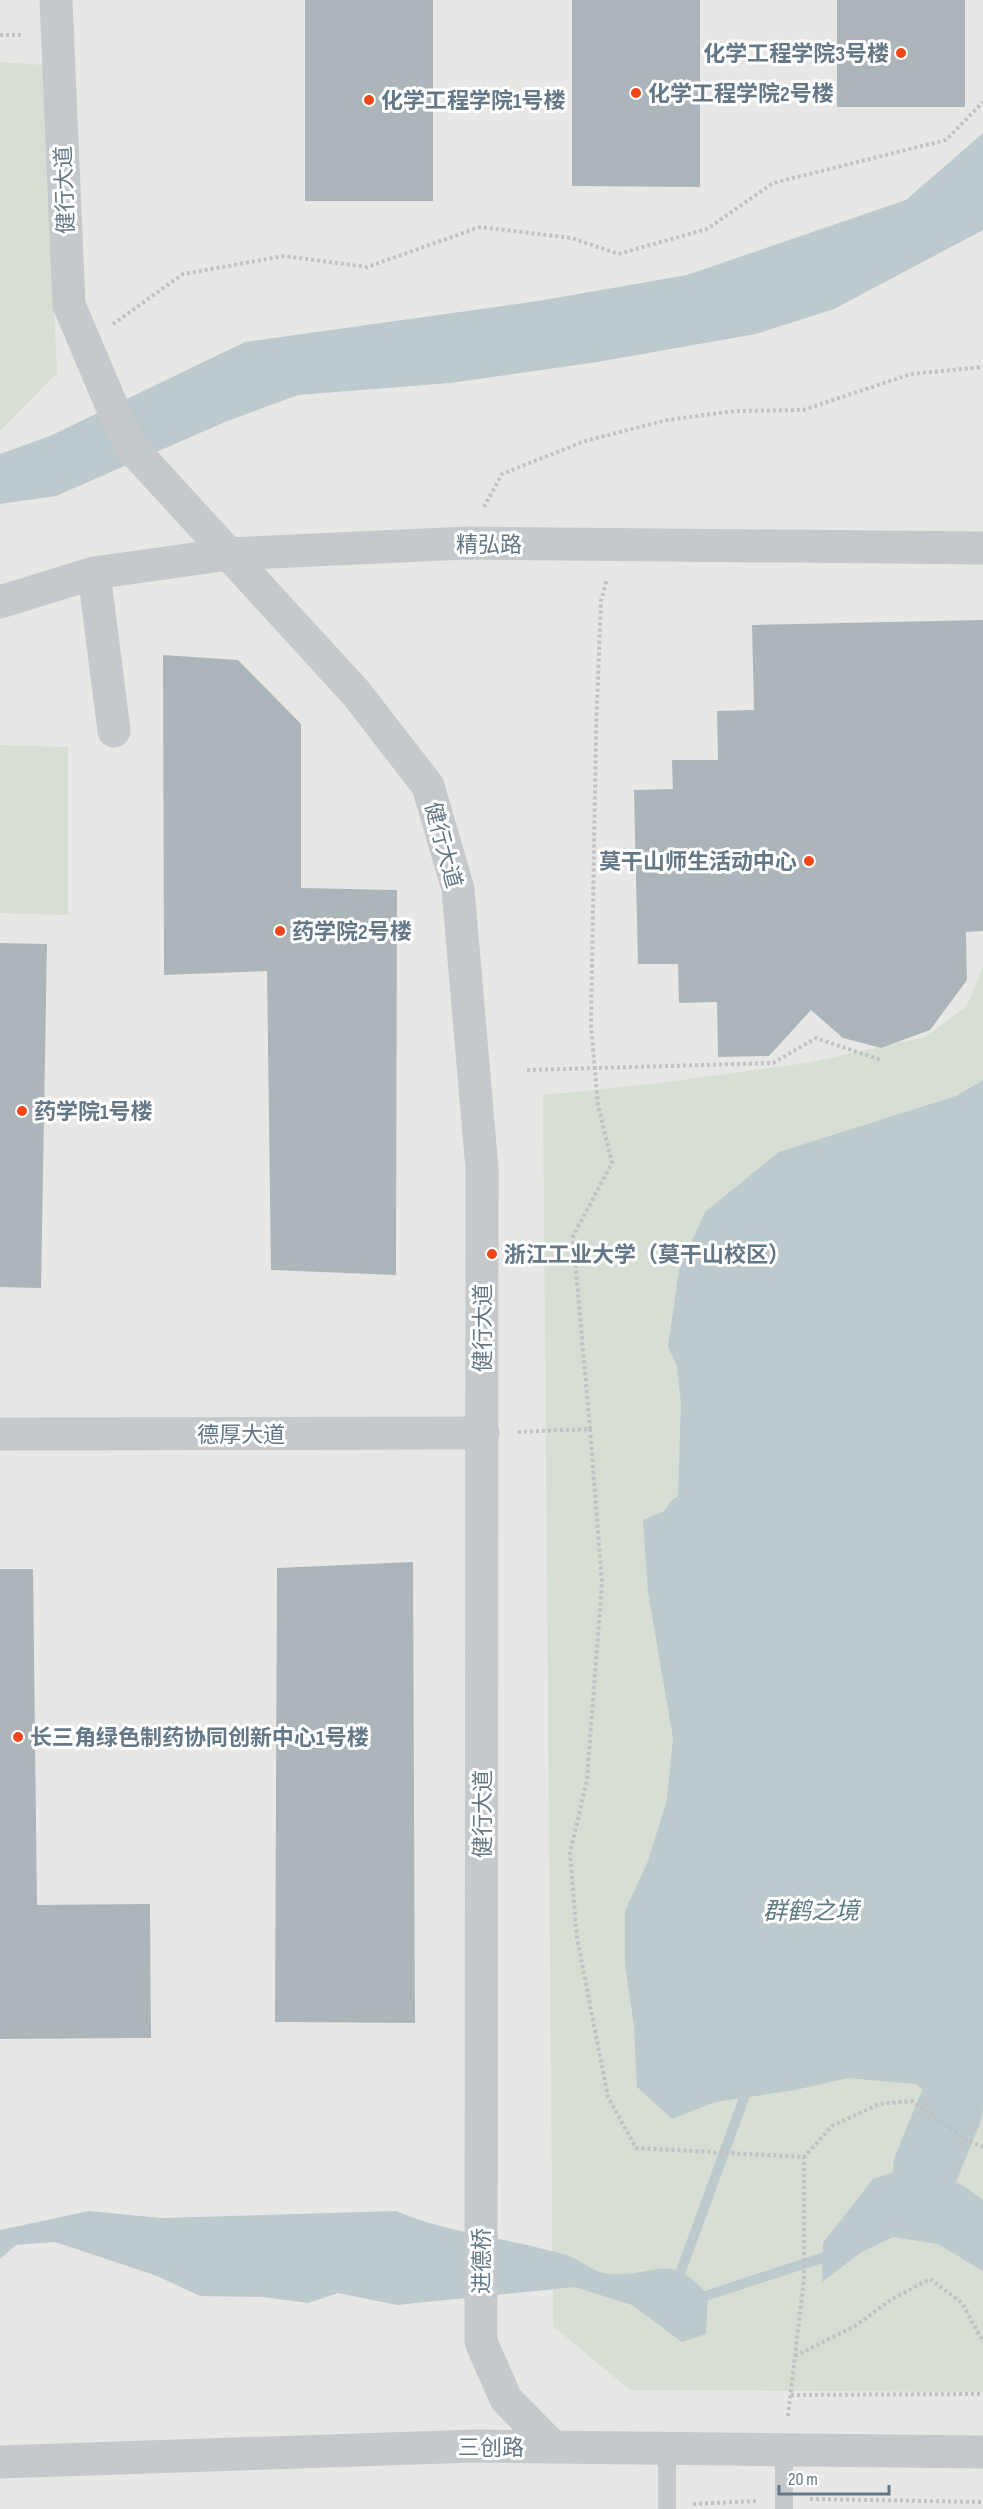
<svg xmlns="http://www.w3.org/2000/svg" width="983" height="2509" viewBox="0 0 983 2509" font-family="'Sofia Sans Condensed','Noto Sans SC',sans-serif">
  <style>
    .built { fill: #e7e8e6 }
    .green { fill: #d7ded3 }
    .water { fill: #bcc9cd }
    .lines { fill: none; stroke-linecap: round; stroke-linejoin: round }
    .stream { stroke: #bcc9cd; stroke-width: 10 }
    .river { stroke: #bcc9cd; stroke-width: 66 }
    .building { fill: #acb5ba }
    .path { stroke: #bfc1c3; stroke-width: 4; stroke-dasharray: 3 3; stroke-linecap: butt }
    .service { stroke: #c5c9cc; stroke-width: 18 }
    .minor { stroke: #c5c9cc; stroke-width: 33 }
    .poi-dot { fill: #f04619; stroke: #fff; stroke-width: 2 }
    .labels { text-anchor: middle; stroke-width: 6; stroke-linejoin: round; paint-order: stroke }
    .poi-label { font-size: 22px; font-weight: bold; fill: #637786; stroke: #fff; text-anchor: start }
    .street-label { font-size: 22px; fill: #637786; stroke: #fff }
    .water-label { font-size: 24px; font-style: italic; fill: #5f7a83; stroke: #fff }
  </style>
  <rect width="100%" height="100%" fill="#f6f6f2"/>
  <rect class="built" x="0" y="0" width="983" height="2509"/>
  <g class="green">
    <polygon points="0,62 44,65 57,373 0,431"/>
    <polygon points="0,745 68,747 68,915 0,913"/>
    <polygon points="983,966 983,2392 630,2390 553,2326 543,1095 652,1084 807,1063 925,1037 967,1006"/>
  </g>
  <g class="water">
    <polygon points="983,133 983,230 834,309 756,334 597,362 450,383 298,395 225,422 56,496 0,504 0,454 50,436 245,342 538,301 687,275 906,200"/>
    <polygon points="983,1080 983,2105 947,2109 916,2084 848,2078 795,2090 715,2102 672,2119 637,2087 634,2026 625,1964 625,1911 648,1861 667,1800 673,1738 648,1592 643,1520 664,1511 672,1500 678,1496 681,1403 677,1366 668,1347 679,1270 705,1212 779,1152 956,1096"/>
    <polygon points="915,2165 964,2186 983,2200 983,2271 938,2244 893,2237 860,2253 822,2282 823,2243 873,2179"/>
    <path d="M 89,2211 L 161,2218 L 396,2211 C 450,2234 510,2238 566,2255 C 580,2259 594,2273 608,2274 C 656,2278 668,2249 708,2295 L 706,2334 L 682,2342 L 632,2305 L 575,2287 L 397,2305 L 338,2293 L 308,2303 L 263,2297 L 200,2296 L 157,2276 L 55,2242 L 16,2245 L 0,2259 L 0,2230 Z"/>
  </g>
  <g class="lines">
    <g class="stream">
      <polyline points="681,2271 744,2098"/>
      <polyline points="708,2295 822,2258"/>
    </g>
    <polyline class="river" points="926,2168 950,2109"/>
  </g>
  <g class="building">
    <rect x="305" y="0" width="128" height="201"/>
    <polygon points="572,0 700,0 700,187 572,186"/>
    <rect x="837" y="0" width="128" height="107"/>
    <polygon points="983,620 983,931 966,932 967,980 930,1030 881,1048 843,1038 811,1010 769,1056 718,1057 717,1002 679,1003 678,964 638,964 634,790 673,789 672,760 718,760 717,711 754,710 752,625"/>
    <polygon points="163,655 238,660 301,724 301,888 397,890 396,1275 271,1270 267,971 164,975"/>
    <polygon points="0,943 47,944 41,1288 0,1287"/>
    <polygon points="413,1562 415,2023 275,2022 277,1568"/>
    <polygon points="0,1569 33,1569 37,1905 150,1904 151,2038 0,2039"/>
  </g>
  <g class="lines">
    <g class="path">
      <polyline points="0,35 23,35"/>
      <polyline points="113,324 183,274 284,256 367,267 480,227 572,238 618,254 707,229 773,183 946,140 983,102"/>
      <polyline points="484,507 502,474 585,441 667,420 735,411 803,410 911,374 983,367"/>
      <polyline points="527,1070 773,1063 816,1038 881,1060"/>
      <polyline points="590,1429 573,1236 612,1163 598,1105 591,1025 596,732 601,601 607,579"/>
      <polyline points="518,1432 590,1429 602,1583 587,1780 570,1853 577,1938 608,2097 636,2148 804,2157 832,2126 879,2104 912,2101 965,2139 983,2147"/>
      <polyline points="795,2356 855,2326 892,2299 930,2279 962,2303 983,2342"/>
      <polyline points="791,2395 983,2394"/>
      <polyline points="788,2416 804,2278 804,2157"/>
      <polyline points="810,2499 983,2502"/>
      <polyline points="693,2504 757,2501"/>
    </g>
    <g class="service">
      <polyline points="667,2509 667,2448"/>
      <polyline points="784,2509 784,2449"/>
    </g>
    <g class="minor">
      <polyline points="56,0 69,305 128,444 356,693 428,786 458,889 482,1169 481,2342 506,2399 553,2447"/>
      <polyline points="94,573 114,731"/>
      <polyline points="0,602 94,573 229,554 466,543 983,548"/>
      <polyline points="0,1434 483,1433"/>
      <polyline points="0,2462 475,2446 983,2452"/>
    </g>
  </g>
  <g class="poi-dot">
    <circle cx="901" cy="53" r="6"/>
    <circle cx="636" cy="93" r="6"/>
    <circle cx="369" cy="100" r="6"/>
    <circle cx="809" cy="861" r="6"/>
    <circle cx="280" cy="931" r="6"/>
    <circle cx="22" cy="1111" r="6"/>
    <circle cx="492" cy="1254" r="6"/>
    <circle cx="18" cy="1737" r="6"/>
  </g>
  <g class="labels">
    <g class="poi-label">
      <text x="889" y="61" text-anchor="end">化学工程学院3号楼</text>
      <text x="648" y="101">化学工程学院2号楼</text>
      <text x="381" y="108">化学工程学院1号楼</text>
      <text x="797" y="869" text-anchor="end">莫干山师生活动中心</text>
      <text x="292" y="939">药学院2号楼</text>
      <text x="34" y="1119">药学院1号楼</text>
      <text x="504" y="1262">浙江工业大学（莫干山校区）</text>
      <text x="30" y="1745">长三角绿色制药协同创新中心1号楼</text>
    </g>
    <g class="street-label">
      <text transform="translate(64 190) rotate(-92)" y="8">健行大道</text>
      <text x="489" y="552">精弘路</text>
      <text transform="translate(444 845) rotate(75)" y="8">健行大道</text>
      <text transform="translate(482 1328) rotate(-90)" y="8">健行大道</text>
      <text x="241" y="1442">德厚大道</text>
      <text transform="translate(482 1814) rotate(-90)" y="8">健行大道</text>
      <text transform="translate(481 2261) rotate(-90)" y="8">进德桥</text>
      <text x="491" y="2455">三创路</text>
    </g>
    <g class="water-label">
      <text x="811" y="1919">群鹤之境</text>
    </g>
  </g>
  <path d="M779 2485v9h110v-9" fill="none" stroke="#637786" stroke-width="3"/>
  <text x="788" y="2485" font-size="18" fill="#637786" stroke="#ffffff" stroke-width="4.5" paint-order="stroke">20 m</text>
</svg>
